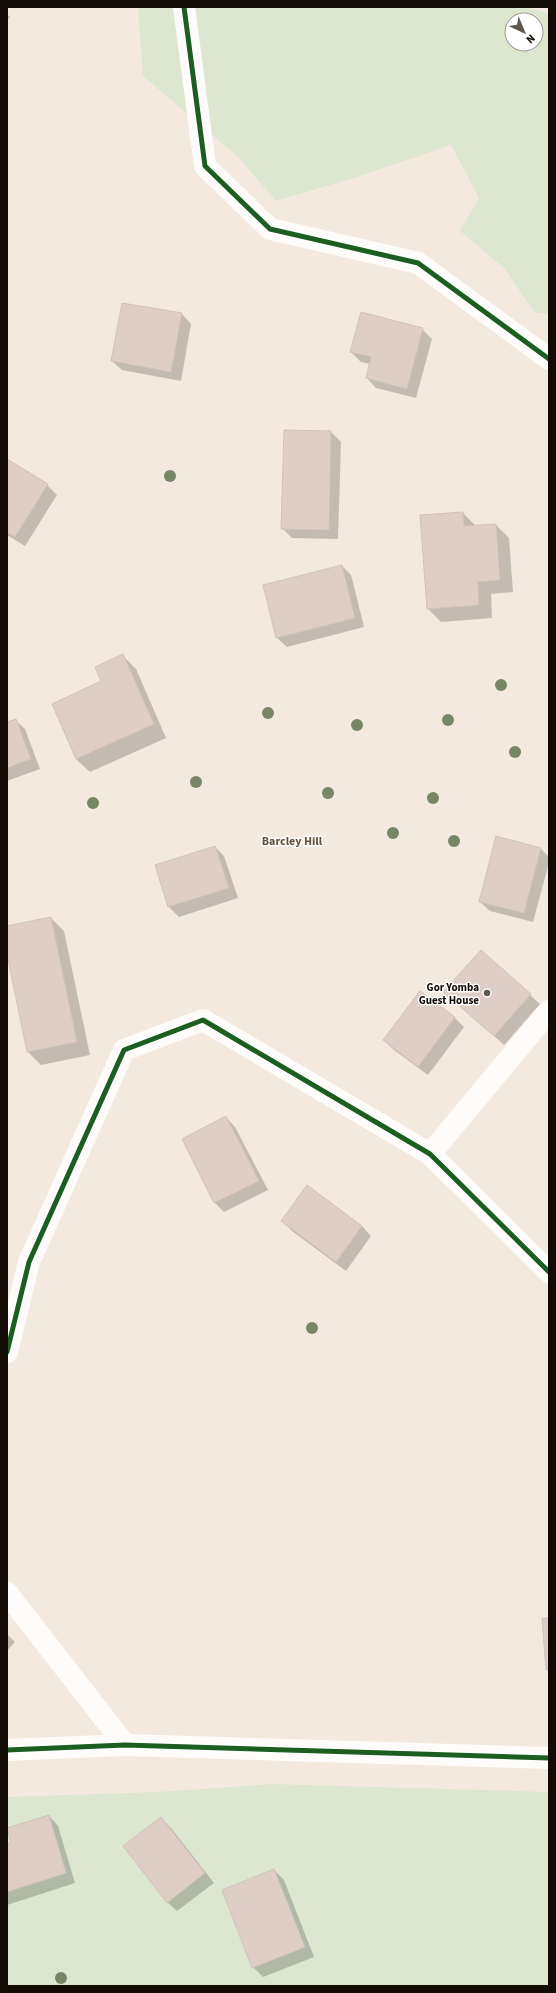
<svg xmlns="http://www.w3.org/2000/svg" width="556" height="1993" viewBox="0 0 556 1993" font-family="'Source Sans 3',sans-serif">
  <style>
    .green { fill: #dde7d0; fill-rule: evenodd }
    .shadow { fill: #0003 }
    .building { fill: #decec6; stroke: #cfc3bd }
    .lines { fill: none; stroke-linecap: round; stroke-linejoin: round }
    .minor { stroke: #fdfcfa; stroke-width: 22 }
    .cycleway-casing { stroke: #fff; stroke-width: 8 }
    .cycleway { stroke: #1b5e20; stroke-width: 5 }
    .tree { fill: #778765 }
    .poi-dot { fill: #615851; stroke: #fff; stroke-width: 1.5 }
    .labels { text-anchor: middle; stroke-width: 3; stroke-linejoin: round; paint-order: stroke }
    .poi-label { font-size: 11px; font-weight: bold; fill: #120a04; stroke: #fff; text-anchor: end }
    .neighbourhood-label { font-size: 12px; font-weight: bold; fill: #65503c; stroke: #fff }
  </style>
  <rect width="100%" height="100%" fill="#f4e9df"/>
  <g class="green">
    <path d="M 138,7 L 524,7 L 542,11 L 549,15 L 549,313 L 535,313 L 505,269 L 460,231 L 479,198 L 451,145 L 357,177 L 276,201 L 238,157 L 143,76 ZM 512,20 L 536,20 L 536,44 L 512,44 Z"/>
    <polygon points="273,1784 549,1792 549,1986 7,1986 7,1797 157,1792"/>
  </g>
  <g class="shadow">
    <polygon points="7,14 10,17 7,20"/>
    <polygon points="182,314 191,324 181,381 122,370 112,361"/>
    <polygon points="422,329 432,339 416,398 376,388 367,378 370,364 361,362 351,352"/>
    <polygon points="285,431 331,432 341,442 338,539 292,538 282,528"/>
    <polygon points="7,461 47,485 57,495 25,546 7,535"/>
    <polygon points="463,513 476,526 496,525 509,538 513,592 491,594 492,618 441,622 428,609"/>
    <polygon points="342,566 351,575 364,627 287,647 277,638"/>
    <polygon points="123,656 136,669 166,738 90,772 76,759 53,704 103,682"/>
    <polygon points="15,720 25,729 40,769 7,781 7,723"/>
    <polygon points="215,847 224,856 238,898 179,917 169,907 156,866"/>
    <polygon points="541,849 549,857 549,863 533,922 490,911 480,902"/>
    <polygon points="51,918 64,931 90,1055 41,1065 28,1052 7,949 7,927"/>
    <polygon points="445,992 530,995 540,1004 504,1045"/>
    <polygon points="454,1017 464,1027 428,1075 394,1050 384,1040"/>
    <polygon points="226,1117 235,1127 268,1190 224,1212 215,1203 183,1139"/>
    <polygon points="282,1221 362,1226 371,1236 346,1271 292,1231"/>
    <polygon points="7,1634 15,1642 7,1651"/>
    <polygon points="49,1816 58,1826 75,1883 7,1905 7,1845 12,1844 7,1829"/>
    <polygon points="161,1818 171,1828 214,1883 177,1911 167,1902"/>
    <polygon points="274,1870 284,1880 314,1957 263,1977 253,1967"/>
  </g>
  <g class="building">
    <polygon points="122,303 182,313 171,372 111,361"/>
    <polygon points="361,312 423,328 407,389 366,378 371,357 350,352"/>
    <polygon points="284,430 331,431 329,530 281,529"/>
    <polygon points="7,459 48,484 15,537 7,532"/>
    <polygon points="463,512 464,526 496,524 500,580 478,582 479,605 427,609 420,515"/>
    <polygon points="342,565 355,618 276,638 263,585"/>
    <polygon points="123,654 154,724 76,759 52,704 101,681 95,667"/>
    <polygon points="16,719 31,759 7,768 7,722"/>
    <polygon points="496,836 541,848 524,913 479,902"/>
    <polygon points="215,846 229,888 168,907 155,865"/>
    <polygon points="51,917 77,1042 27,1052 7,954 7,926"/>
    <polygon points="481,950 531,994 494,1036 443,992"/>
    <polygon points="420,991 455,1017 418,1067 383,1040"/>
    <polygon points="226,1116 259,1181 214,1203 182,1139"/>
    <polygon points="307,1185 362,1226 336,1262 281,1221"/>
    <polygon points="542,1618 549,1618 549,1670 546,1670"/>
    <polygon points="49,1815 66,1873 7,1892 7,1844 11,1843 7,1828"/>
    <polygon points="161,1817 205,1873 167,1903 123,1846"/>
    <polygon points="274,1869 305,1947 252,1968 222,1890"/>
  </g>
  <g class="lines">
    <g class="minor">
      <polyline points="184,7 205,166 270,229 418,263 549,359"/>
      <polyline points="430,1154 549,1011"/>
      <polyline points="7,1352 29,1262 124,1050 203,1020 430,1154 549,1272"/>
      <polyline points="7,1593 125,1745"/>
      <polyline points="7,1750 125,1745 549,1758"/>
    </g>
    <g class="cycleway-casing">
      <g id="cycleway">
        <polyline points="184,7 205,166 270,229 418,263 549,359"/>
        <polyline points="7,1352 29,1262 124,1050 203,1020 430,1154 549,1272"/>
        <polyline points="7,1750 125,1745 549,1758"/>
      </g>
    </g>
    <use href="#cycleway" class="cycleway"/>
  </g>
  <g class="tree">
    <circle cx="170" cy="476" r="6"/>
    <circle cx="501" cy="685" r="6"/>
    <circle cx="268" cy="713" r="6"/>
    <circle cx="448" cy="720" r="6"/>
    <circle cx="357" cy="725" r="6"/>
    <circle cx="515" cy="752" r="6"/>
    <circle cx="196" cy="782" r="6"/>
    <circle cx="328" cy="793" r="6"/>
    <circle cx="433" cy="798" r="6"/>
    <circle cx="93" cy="803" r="6"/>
    <circle cx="393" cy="833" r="6"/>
    <circle cx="454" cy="841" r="6"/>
    <circle cx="312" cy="1328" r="6"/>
    <circle cx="61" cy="1978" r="6"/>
  </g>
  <circle class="poi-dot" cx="487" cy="993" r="4"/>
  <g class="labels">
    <g class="poi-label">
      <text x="479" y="991">Gor Yomba<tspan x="479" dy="13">Guest House</tspan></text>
    </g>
    <g class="neighbourhood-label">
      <text x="292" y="845">Barcley Hill</text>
    </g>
  </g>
  <rect width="556" height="1993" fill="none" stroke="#120a04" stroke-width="16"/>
  <g transform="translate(524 32) rotate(136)"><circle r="19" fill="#ffffff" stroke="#a09d9b"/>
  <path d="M0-3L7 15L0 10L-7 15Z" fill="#615851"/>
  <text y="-6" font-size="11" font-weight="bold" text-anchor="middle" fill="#120a04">N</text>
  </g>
</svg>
